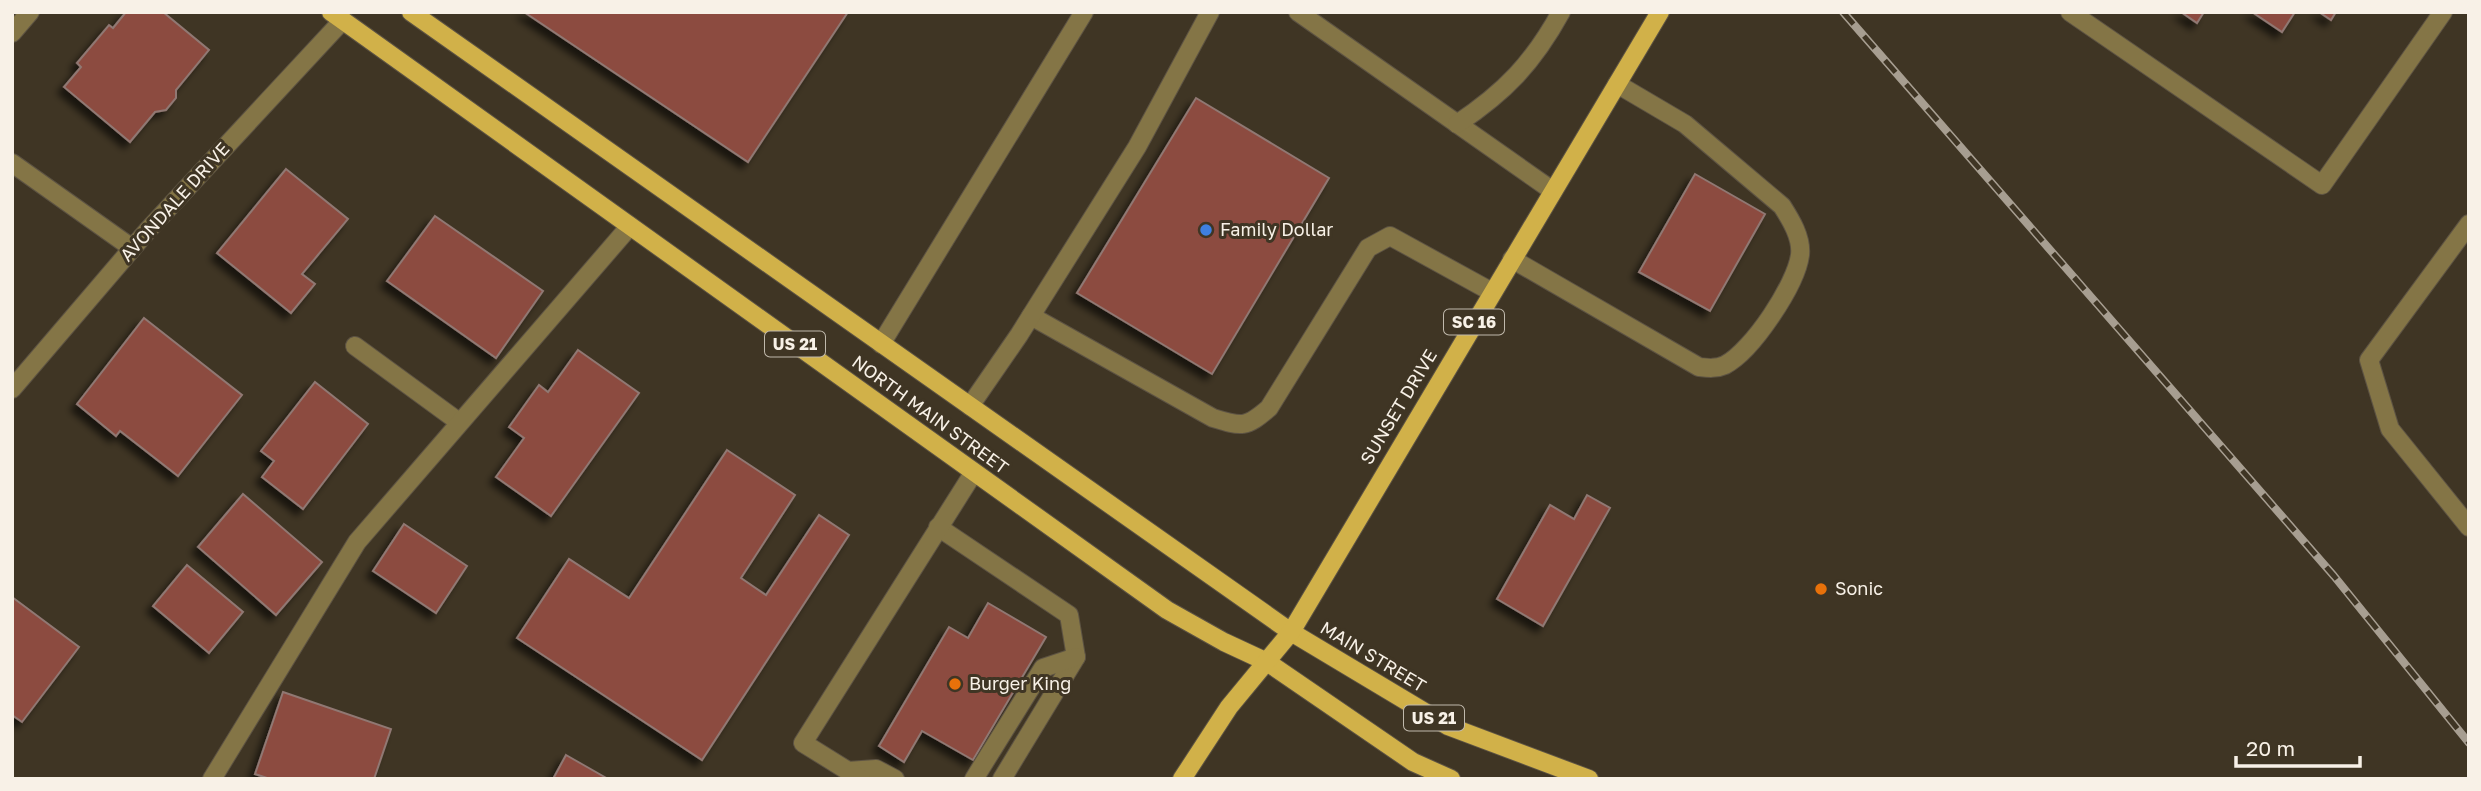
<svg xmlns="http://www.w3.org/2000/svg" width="2481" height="791" viewBox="0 0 2481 791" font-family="'Golos Text',sans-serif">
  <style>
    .building { fill: #8c4c40; stroke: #907873; stroke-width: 2; filter: url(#shadow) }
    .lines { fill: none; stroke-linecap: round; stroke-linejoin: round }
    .service-casing { stroke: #5d5343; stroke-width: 20 }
    .minor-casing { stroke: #5d5343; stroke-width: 20 }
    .primary-casing { stroke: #5d5343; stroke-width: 20 }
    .service { stroke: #847546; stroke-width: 18 }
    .minor { stroke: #847546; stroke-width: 18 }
    .primary { stroke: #d1b149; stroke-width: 18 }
    .rail-casing { stroke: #a79e91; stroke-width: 8 }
    .rail { stroke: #3f3524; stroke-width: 5; stroke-dasharray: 16; stroke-linecap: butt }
    .shop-dot { fill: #3f7fe0; stroke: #3f3524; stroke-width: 2.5 }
    .food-dot { fill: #e8710a; stroke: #3f3524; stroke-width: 2.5 }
    .labels { text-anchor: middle; stroke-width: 6; stroke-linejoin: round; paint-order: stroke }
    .shield { fill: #3f3524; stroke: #c0b9ac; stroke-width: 2 }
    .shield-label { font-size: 16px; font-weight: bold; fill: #f8f1e7 }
    .street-label { font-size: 18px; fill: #f8f1e7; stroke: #3f3524 }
    .poi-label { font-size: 18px; fill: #f8f1e7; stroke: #3f3524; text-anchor: start }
  </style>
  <defs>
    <filter id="shadow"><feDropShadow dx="-6" dy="6" stdDeviation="3.5" flood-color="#0009"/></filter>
  </defs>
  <rect width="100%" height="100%" fill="#3f3524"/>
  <g class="building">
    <polygon points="126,12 163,12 209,50 176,90 176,98 166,110 155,112 130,142 64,87 81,67 77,63 109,25 113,28"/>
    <polygon points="524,12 848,12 748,162"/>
    <polygon points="2181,12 2204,12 2197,23"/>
    <polygon points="2252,12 2295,12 2282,32"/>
    <polygon points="2319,12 2336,12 2331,20"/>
    <polygon points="1196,98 1329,178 1212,374 1077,293"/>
    <polygon points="286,169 348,219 302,274 315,284 291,313 217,253"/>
    <polygon points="1695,174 1765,214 1710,311 1639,272"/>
    <polygon points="435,216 543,291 496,358 387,281"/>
    <polygon points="144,318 242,395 178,476 120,431 116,436 77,404"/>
    <polygon points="578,350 639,393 551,516 496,477 524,438 509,427 539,385 548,392"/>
    <polygon points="315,382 368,424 303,509 262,477 274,461 261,451"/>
    <polygon points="727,450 795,495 741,578 766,595 819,515 849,535 702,760 517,638 569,559 629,598"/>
    <polygon points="243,494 322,562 276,615 198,547"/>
    <polygon points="1587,495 1610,508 1543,626 1497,599 1550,505 1574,519"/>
    <polygon points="404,524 467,566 436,613 373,571"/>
    <polygon points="187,565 243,612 209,653 153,606"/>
    <polygon points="12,597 79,647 22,722 12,715"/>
    <polygon points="988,603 1046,637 973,760 922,731 904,762 879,746 949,627 968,638"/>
    <polygon points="283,692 391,729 374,779 270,779 255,774"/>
    <polygon points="566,755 608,779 553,779"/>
  </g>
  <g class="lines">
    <g class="service-casing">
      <g id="service">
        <polyline points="1298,12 1553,191"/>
        <polyline points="2070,12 2322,185 2443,12"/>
        <polyline points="12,33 30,12"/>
        <path d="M 1457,124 C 1505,92 1533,63 1561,12"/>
        <polyline points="12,163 132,248"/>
        <polyline points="2469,224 2369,360 2390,429 2469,527"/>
        <path d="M 1512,259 L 1699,367 C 1708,368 1716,369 1725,365 C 1752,351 1796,285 1800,255 C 1802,238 1791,220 1782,206 L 1685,124 L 1617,84"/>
        <path d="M 1031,316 L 1213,418 C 1242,427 1246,428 1269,408 L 1368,248 L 1390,236 L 1492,292"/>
        <polyline points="881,344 1084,12"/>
        <polyline points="355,346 459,422"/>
        <polyline points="970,406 1019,335 1137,147 1210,12"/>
        <polyline points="938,527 1069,615 1076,657 1002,779"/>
        <polyline points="848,771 876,769 895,779"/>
        <polyline points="212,779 357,542 630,226"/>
        <polyline points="861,779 803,743 974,472"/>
        <polyline points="974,779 1043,668 1076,657"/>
      </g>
    </g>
    <g class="minor-casing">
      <polyline id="minor" points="12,389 148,230 343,20"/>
    </g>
    <g class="primary-casing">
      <g id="primary">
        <polyline points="331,12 1167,610 1224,642 1267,662 1413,762 1451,779"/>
        <polyline points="411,12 1291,632 1448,726 1589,779"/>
        <polyline points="1182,779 1229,707 1291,632 1660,12"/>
      </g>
    </g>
    <use href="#service" class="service"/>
    <use href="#minor" class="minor"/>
    <use href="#primary" class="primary"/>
    <g class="rail-casing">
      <polyline id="rail" points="1843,12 2334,576 2469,743"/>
    </g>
    <use href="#rail" class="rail"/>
  </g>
  <circle class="shop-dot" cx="1206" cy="230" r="7"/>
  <g class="food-dot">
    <circle cx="1821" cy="589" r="7"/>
    <circle cx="955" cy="684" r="7"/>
  </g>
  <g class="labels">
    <g class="shield">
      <rect x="1444" y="309.5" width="60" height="25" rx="5"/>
      <rect x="765" y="331.5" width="60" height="25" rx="5"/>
      <rect x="1404" y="705.5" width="60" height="25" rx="5"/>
    </g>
    <g class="shield-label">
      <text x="1474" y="328">SC 16</text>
      <text x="795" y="350">US 21</text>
      <text x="1434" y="724">US 21</text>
    </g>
    <g class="street-label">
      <text transform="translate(175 202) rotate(-48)" y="6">AVONDALE DRIVE</text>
      <text transform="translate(1399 407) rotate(-59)" y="6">SUNSET DRIVE</text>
      <text transform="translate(930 415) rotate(36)" y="6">NORTH MAIN STREET</text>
      <text transform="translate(1373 657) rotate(31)" y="6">MAIN STREET</text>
    </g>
    <g class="poi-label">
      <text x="1220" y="236">Family Dollar</text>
      <text x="1835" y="595">Sonic</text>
      <text x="969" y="690">Burger King</text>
    </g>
  </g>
  <rect width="2481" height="791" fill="none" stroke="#f8f1e7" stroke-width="28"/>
  <path d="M2236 756v10h124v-10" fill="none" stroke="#f8f1e7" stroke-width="3.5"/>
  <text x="2246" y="756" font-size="21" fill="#f8f1e7" stroke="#3f3524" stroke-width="5" paint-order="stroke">20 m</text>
</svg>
